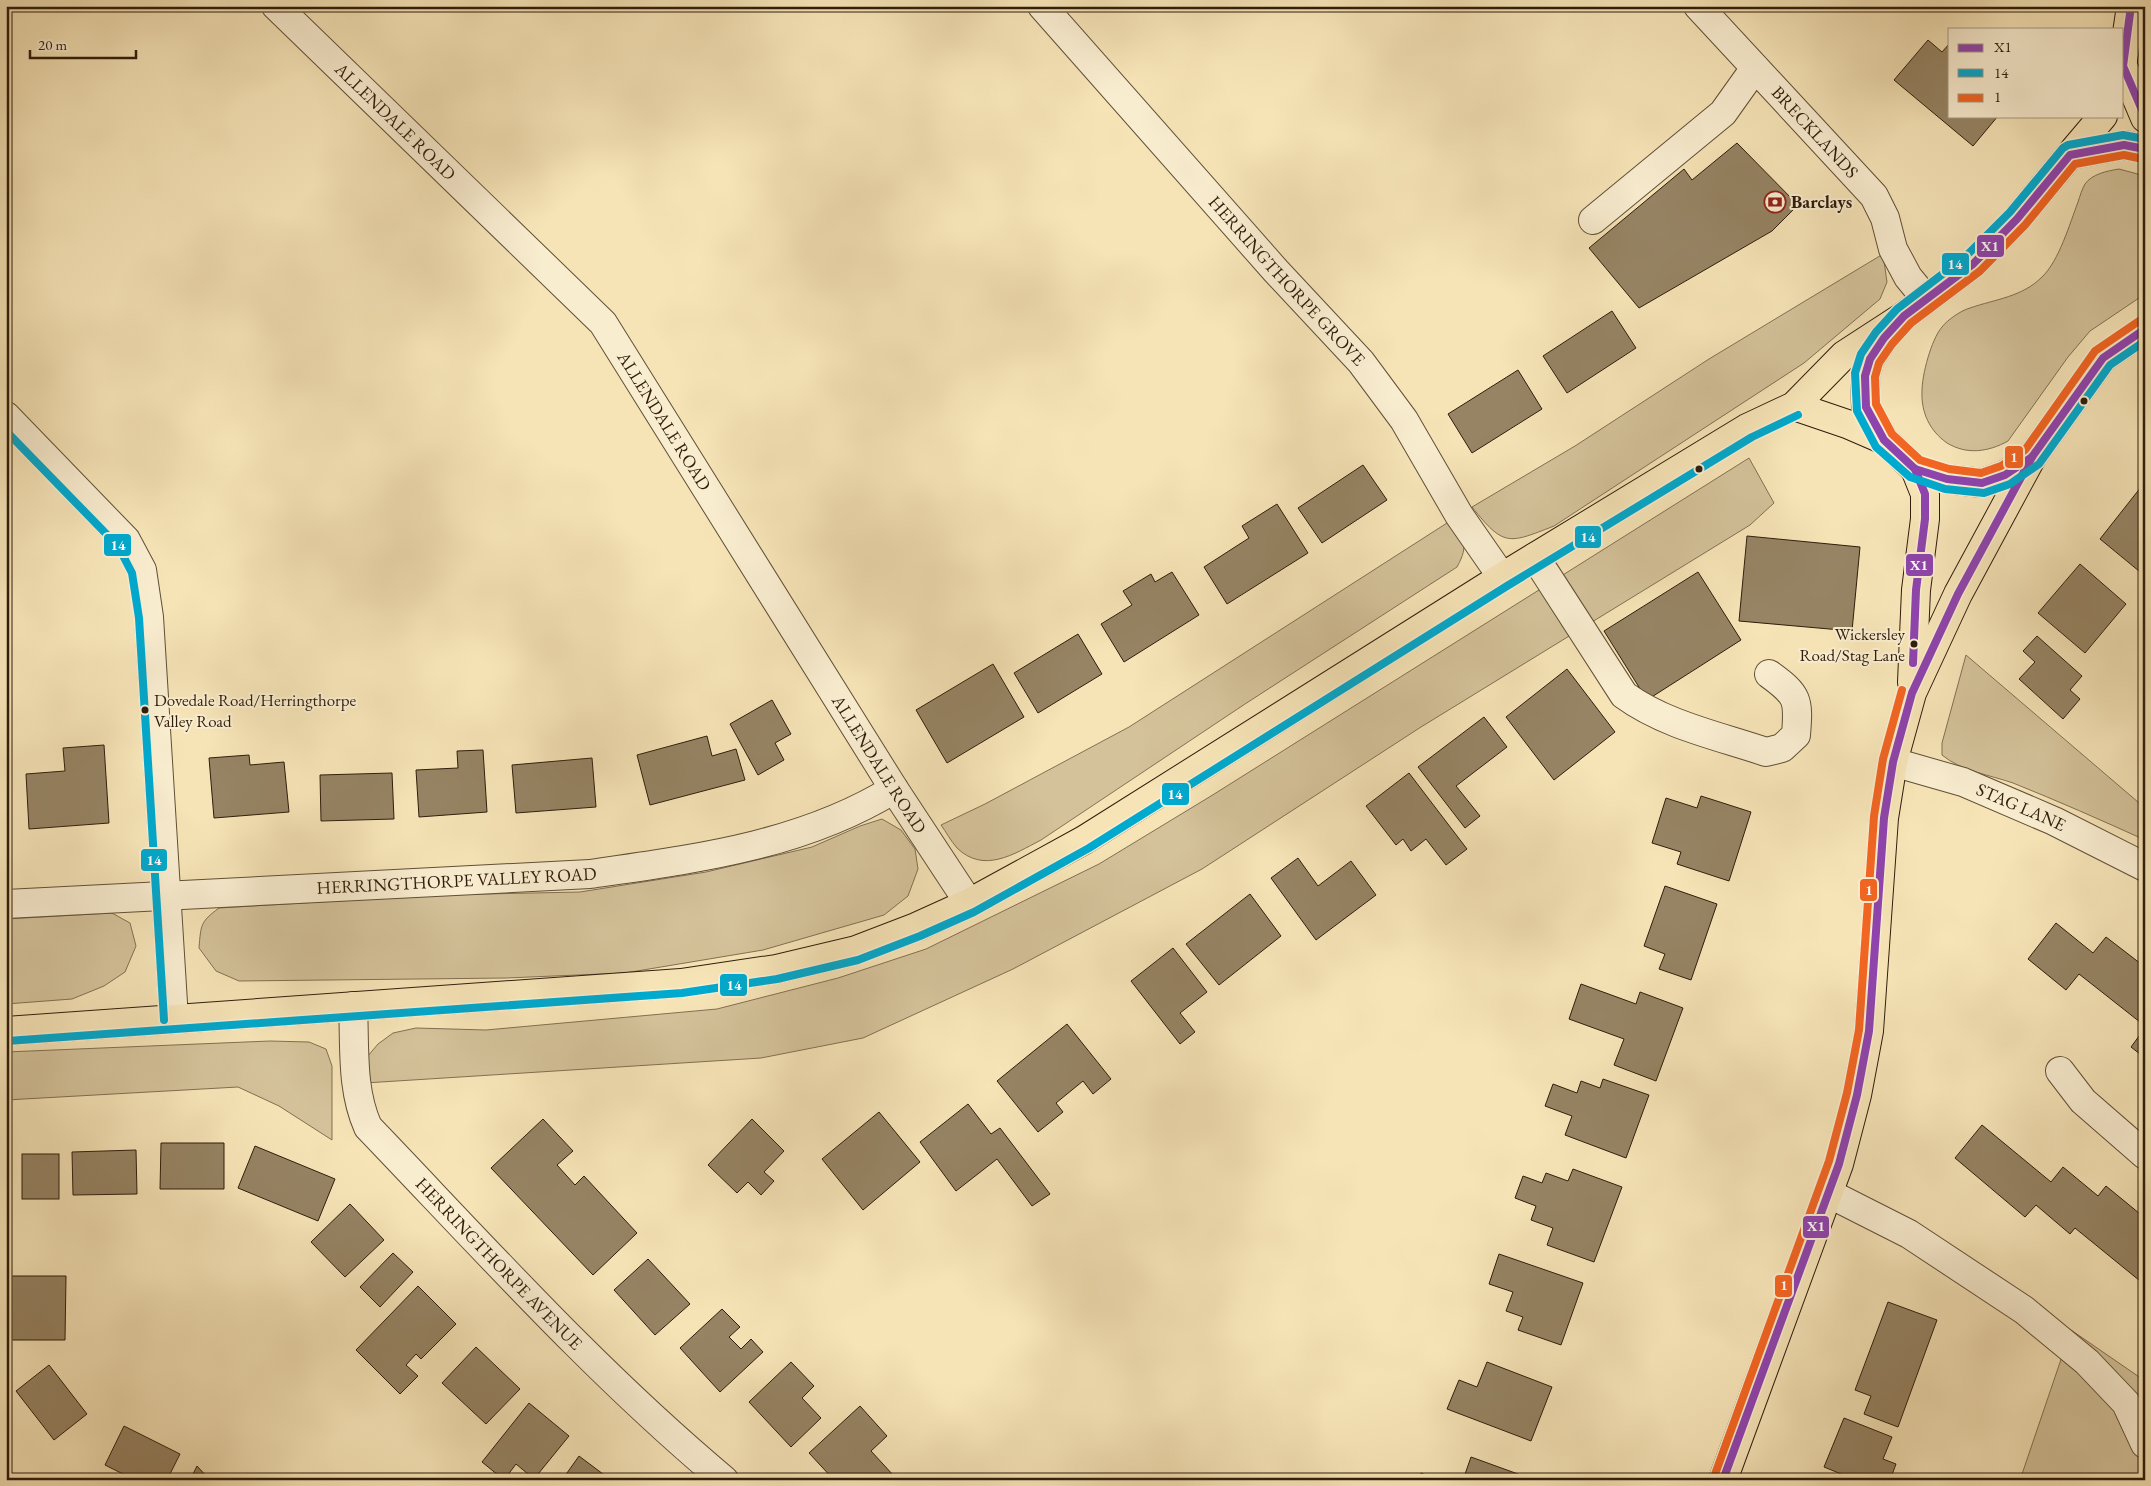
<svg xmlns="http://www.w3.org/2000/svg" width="2151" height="1486" viewBox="0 0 2151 1486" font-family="'EB Garamond',serif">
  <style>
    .green { fill: #d4c29a; stroke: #827052 }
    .building { fill: #968464; stroke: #2f1d0b }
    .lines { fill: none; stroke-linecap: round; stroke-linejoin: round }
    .minor-casing { stroke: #614f36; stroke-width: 30 }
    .major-casing { stroke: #2f1d0b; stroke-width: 30 }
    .minor { stroke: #f9edd0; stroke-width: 28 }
    .major { stroke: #f6e4b7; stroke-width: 28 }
    .bus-1-casing { stroke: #f9edd0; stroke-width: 11 }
    .bus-2-casing { stroke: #f9edd0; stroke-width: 11 }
    .bus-3-casing { stroke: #f9edd0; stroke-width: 11 }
    .bus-1 { stroke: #8e44ad; stroke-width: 8 }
    .bus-2 { stroke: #00a9ce; stroke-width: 8 }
    .bus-3 { stroke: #f26522; stroke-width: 8 }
    .bus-dot { fill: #2f1d0b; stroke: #f9edd0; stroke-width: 2 }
    .labels { text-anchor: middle; stroke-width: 4; stroke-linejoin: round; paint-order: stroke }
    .bus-label { font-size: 17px; fill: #2f1d0b; stroke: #f9edd0; text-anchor: end }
    .street-label { font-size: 18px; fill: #2f1d0b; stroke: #f9edd0 }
    .poi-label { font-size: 18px; font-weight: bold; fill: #2f1d0b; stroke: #f9edd0; text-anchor: start }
    .line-badge { stroke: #f9edd0; stroke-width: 2 }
    .badge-label { font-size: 14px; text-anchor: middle; font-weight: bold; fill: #fff }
  </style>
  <rect width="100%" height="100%" fill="#f6e4b7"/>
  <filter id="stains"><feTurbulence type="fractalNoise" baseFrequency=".004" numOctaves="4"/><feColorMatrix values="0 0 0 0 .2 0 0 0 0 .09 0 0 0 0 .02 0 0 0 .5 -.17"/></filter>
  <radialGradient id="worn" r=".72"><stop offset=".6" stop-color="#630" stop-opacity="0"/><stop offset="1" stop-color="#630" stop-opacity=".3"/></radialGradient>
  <g class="green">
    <path d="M 2119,169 L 2145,176 L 2145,294 L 2090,331 L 2068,357 L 2008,441 C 1988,452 1967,455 1947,443 C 1930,431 1921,413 1922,391 C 1922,375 1931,340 1942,327 C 1947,320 1962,310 1970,308 C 1996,299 2022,297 2042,277 C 2059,261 2070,223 2078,202 C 2080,196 2082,189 2085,184 C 2092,174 2107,171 2119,169 Z"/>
    <path d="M 1883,254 L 1887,282 L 1880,299 L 1804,363 L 1554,526 C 1508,544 1504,547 1472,507 L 1575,446 L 1709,359 Z"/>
    <polygon points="1749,458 1774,503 1750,525 1421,727 1202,869 1013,969 863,1038 761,1058 365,1083 367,1057 378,1044 393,1033 416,1028 486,1030 717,1009 838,978 926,949 1099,864 1211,796"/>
    <path d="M 1447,523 C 1463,542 1470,543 1457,567 L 1245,704 L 1041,840 C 1014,854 984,874 957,848 C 951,841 946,832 941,825 L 985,804 L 1129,727 Z"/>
    <path d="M 1966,655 L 2145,808 L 2145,840 C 2101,820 2058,801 2013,783 C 1990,775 1961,771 1942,755 L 1942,743 Z"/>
    <path d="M 882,819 L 901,830 L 915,849 L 918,869 L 908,896 L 884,915 L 763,950 L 625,973 L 506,978 L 239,981 L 216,971 L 199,948 C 201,925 200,922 219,908 L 438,895 L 580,892 L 706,872 L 812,847 L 860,826 Z"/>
    <polygon points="112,913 130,923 136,946 125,972 104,986 72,999 6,1004 6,919"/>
    <polygon points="270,1041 309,1042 326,1049 332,1066 332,1140 279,1106 238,1087 6,1100 6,1052"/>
    <polygon points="2071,1330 2145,1381 2145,1480 2020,1480"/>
  </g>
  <g class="building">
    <polygon points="1928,40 1942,52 1950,43 1950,116 1998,116 1973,146 1894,80"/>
    <polygon points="1737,143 1798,205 1772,231 1639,308 1589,248 1684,169 1692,180"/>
    <polygon points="1612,311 1636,348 1567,393 1543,356"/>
    <polygon points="1518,370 1542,409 1472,453 1448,414"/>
    <polygon points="1363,465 1387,500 1322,543 1298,508"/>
    <polygon points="2145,482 2145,576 2100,539"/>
    <polygon points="1277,504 1308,553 1227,604 1204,567 1249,538 1242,526"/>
    <polygon points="1747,536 1860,547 1852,631 1739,621"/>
    <polygon points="2080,564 2126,604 2085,653 2038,613"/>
    <polygon points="1172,572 1199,615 1124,662 1101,624 1132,605 1123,591 1151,574 1155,582"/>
    <polygon points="1698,572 1741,640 1647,700 1604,631"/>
    <polygon points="1078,634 1102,674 1038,713 1014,673"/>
    <polygon points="2037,636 2082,676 2070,690 2080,699 2063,719 2019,679 2035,662 2023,651"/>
    <polygon points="993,664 1024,717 947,763 916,710"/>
    <polygon points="1567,669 1615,732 1554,780 1506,717"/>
    <polygon points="772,700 791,734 775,743 784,760 758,775 730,724"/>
    <polygon points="1484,717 1507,747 1456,786 1480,816 1465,828 1418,767"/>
    <polygon points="707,736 712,756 736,749 745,780 650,805 637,755"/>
    <polygon points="104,745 109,823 29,829 26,774 65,771 63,748"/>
    <polygon points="483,750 487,812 419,817 416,770 458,768 457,751"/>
    <polygon points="249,755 250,765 284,762 289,812 214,818 209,758"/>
    <polygon points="592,758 596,807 516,813 512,765"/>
    <polygon points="392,773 394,819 321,821 320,775"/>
    <polygon points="1409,773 1467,849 1446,865 1426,839 1411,851 1403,839 1396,845 1366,806"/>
    <polygon points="1701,796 1751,812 1729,881 1677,864 1681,852 1652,843 1666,798 1697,808"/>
    <polygon points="1298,858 1318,886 1351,861 1376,895 1316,940 1271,878"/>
    <polygon points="1665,886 1717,904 1691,980 1659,969 1665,954 1644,946"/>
    <polygon points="1250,894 1281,936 1219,985 1186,944"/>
    <polygon points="2056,923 2093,953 2106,937 2145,967 2145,1026 2079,974 2066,990 2028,959"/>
    <polygon points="1173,948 1207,992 1180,1013 1195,1032 1180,1044 1131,981"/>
    <polygon points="1581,984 1636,1004 1640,992 1683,1008 1656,1081 1614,1065 1624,1039 1569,1019"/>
    <polygon points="1067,1024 1111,1079 1093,1094 1083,1081 1056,1103 1063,1112 1038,1132 997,1081"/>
    <polygon points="2145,1028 2145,1058 2131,1047"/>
    <polygon points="1603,1079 1649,1095 1626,1158 1565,1135 1572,1116 1545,1106 1553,1084 1577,1093 1581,1081 1600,1088"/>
    <polygon points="968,1104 991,1134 1000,1128 1050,1194 1032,1206 997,1159 956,1191 920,1142"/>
    <polygon points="879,1112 920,1162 863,1210 822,1159"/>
    <polygon points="543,1119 573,1151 557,1165 575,1185 584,1176 637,1233 593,1275 491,1168"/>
    <polygon points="752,1119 784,1151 764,1172 774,1181 761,1195 748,1182 737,1193 708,1165"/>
    <polygon points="1982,1125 2051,1182 2063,1167 2098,1196 2106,1186 2145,1218 2145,1285 2075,1228 2070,1234 2036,1205 2025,1217 1955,1158"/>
    <polygon points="161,1143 224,1143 224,1189 160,1189"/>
    <polygon points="255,1146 335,1179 318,1221 238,1188"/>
    <polygon points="136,1150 137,1194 73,1195 72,1152"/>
    <rect x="22" y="1154" width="37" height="45"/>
    <polygon points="1573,1169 1622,1187 1594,1262 1547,1245 1553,1228 1531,1220 1536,1206 1515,1198 1523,1176 1542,1183 1546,1173 1568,1181"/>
    <polygon points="350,1204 384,1240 345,1277 311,1242"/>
    <polygon points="393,1253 413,1272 380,1307 360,1287"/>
    <polygon points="1499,1254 1583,1283 1561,1345 1518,1330 1523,1317 1506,1311 1513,1292 1489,1284"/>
    <polygon points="648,1259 690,1304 655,1335 614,1290"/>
    <polygon points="12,1276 66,1276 65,1340 12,1340"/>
    <polygon points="418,1286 456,1324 421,1359 416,1354 406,1365 418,1376 400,1394 356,1350"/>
    <polygon points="1888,1302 1937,1320 1898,1427 1864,1414 1871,1396 1855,1390"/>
    <polygon points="722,1309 740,1327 729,1337 741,1349 751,1339 763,1352 720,1392 680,1348"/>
    <polygon points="476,1347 520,1389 486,1424 442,1383"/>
    <polygon points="791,1362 814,1386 802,1398 821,1418 791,1447 749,1402"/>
    <polygon points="1487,1362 1552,1387 1531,1441 1447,1409 1459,1380 1477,1387"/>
    <polygon points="49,1365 87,1414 54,1440 16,1391"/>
    <polygon points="529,1403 569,1436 534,1479 516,1464 504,1480 482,1462"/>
    <polygon points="860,1406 887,1436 871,1451 894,1476 890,1480 834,1480 809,1453"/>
    <polygon points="1844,1418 1892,1437 1883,1459 1896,1464 1890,1480 1856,1480 1824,1467"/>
    <polygon points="124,1426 180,1454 167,1480 135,1480 105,1465"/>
    <polygon points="579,1456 611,1480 562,1480"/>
    <polygon points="1471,1457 1518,1474 1515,1480 1463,1480"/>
    <polygon points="197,1466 210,1480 190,1480"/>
    <polygon points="1421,1473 1438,1480 1418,1480"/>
  </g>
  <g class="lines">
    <g class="minor-casing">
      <g id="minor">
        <path id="s1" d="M 276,6 L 603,323 L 894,789 L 969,903"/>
        <path id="s2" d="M 1042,6 L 1276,271 L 1361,362 L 1404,420 L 1459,515 L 1502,577"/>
        <path id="s3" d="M 1698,6 L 1874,196 L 1885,218 L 1893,249 L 1908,277 L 1926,299"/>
        <polyline points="1593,220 1723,113 1755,68"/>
        <polyline points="6,416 126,540 142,570 149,617 174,1019"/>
        <path d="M 1535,557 L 1624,695 C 1665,725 1719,736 1766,752 L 1782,748 L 1796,735 C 1799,699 1798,695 1769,674"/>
        <path id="s4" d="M 1893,762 L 1963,782 L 2054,821 L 2145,867"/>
        <path id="s5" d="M 6,904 L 590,874 C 694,859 802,846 894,789"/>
        <path id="s6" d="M 353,1006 C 355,1047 351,1089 368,1127 C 484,1248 596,1373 724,1480"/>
        <polyline points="2060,1071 2083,1101 2145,1155"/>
        <polyline points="1828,1193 1909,1234 2024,1310 2087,1362 2126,1403 2145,1444"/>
      </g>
    </g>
    <g class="major-casing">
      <g id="major">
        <polyline points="2123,66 2145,118"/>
        <polyline points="2122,67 2131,6"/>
        <polyline points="2145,149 2124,145 2070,155 2017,219 1973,264 1904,316 1884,338 1870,359 1865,376 1866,407 1884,440 1915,469 1947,479 1982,483 2005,475 2032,457 2103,358 2145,329"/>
        <polyline points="2070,155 2103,116"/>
        <polyline points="1794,406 1847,424 1884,440"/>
        <polyline points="1912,682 1916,590 1925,519 1925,494 1915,469"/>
        <polyline points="6,1031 681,983 776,969 856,950 916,927 969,903 1084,840 1502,577 1747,428 1794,406 1844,355 1904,316"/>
        <polyline points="1723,1480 1839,1164 1857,1095 1869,1031 1884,818 1893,762 1912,693 1958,594 2032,457"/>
      </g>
    </g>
    <use href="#minor" class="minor"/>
    <use href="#major" class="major"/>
    <g class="bus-1-casing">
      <g id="bus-1">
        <polyline points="2131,6 2123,66 2145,117"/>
        <polyline points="2145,149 2124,145 2070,155 2017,219 1973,264 1904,316 1884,338 1870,359 1865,376 1866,407 1884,440 1915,469 1947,479 1982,483 2005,475 2032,457 2103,358 2145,329"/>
        <polyline points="1913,663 1916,590 1925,519 1925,494 1915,469"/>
        <polyline points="1723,1480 1839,1164 1857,1095 1869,1031 1884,818 1893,762 1912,693 1958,594 2032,457"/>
      </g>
    </g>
    <g class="bus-2-casing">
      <g id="bus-2">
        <polyline points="2145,139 2123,135 2068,145 2063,148 2010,212 1966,256 1897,309 1876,332 1861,354 1855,373 1857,411 1876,447 1910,477 1945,489 1984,493 2010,484 2039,464 2110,365 2145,341"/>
        <polyline points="6,431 118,546 132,573 139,618 164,1020"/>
        <polyline points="7,1041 682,993 777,979 858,960 920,936 974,912 1089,848 1507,586 1752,437 1798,415"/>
      </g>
    </g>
    <g class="bus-3-casing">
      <g id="bus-3">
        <polyline points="2139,321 2095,351 2025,450 2001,466 1981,473 1949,469 1920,460 1892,434 1876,404 1875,377 1879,363 1892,344 1911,323 1980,271 2025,225 2075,164 2124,155 2143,159"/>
        <polyline points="1714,1477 1829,1161 1847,1093 1859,1030 1874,816 1883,759 1902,690"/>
      </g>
    </g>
    <use href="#bus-1" class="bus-1"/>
    <use href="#bus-2" class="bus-2"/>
    <use href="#bus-3" class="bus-3"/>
  </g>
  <defs>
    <g id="bank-ring" transform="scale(1.125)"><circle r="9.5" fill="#f9edd0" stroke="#8f2418" stroke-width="1.5"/><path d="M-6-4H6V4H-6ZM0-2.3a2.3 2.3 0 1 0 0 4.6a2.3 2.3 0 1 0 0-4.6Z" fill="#8f2418"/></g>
  </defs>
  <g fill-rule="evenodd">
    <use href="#bank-ring" x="1775" y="202"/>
  </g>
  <g class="bus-dot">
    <circle cx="2084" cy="401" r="4.5"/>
    <circle cx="1699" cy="469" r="4.5"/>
    <circle cx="1914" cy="644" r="4.5"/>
    <circle cx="145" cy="710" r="4.5"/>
  </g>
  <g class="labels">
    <g class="bus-label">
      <text x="1905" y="640">Wickersley<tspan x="1905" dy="21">Road/Stag Lane</tspan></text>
      <text x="154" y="706" text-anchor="start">Dovedale Road/Herringthorpe<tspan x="154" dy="21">Valley Road</tspan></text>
    </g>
    <g class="street-label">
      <text dy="6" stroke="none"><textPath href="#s1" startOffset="166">ALLENDALE ROAD</textPath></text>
      <text dy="6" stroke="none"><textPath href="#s3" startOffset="172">BRECKLANDS</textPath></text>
      <text dy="6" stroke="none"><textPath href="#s2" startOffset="368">HERRINGTHORPE GROVE</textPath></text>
      <text dy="6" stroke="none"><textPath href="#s1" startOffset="571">ALLENDALE ROAD</textPath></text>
      <text dy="6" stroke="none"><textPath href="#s1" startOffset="976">ALLENDALE ROAD</textPath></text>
      <text dy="6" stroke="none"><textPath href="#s4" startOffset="136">STAG LANE</textPath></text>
      <text dy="6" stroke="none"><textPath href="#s5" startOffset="451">HERRINGTHORPE VALLEY ROAD</textPath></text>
      <text dy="6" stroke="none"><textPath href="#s6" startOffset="312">HERRINGTHORPE AVENUE</textPath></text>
    </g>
    <g class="poi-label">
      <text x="1791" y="208">Barclays</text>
    </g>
  </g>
  <g class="line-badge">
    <rect x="1976" y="234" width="29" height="24" rx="5" fill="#8e44ad"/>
    <rect x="1941" y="252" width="29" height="24" rx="5" fill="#00a9ce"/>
    <rect x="2004" y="445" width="20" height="24" rx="5" fill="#f26522"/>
    <rect x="1574" y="525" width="28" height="24" rx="5" fill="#00a9ce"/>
    <rect x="103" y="533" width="29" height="24" rx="5" fill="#00a9ce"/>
    <rect x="1905" y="553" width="29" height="24" rx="5" fill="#8e44ad"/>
    <rect x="1161" y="782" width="29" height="24" rx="5" fill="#00a9ce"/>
    <rect x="140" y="848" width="28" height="24" rx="5" fill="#00a9ce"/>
    <rect x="1859" y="878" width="19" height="24" rx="5" fill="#f26522"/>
    <rect x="719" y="973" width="29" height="24" rx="5" fill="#00a9ce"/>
    <rect x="1802" y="1215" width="28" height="24" rx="5" fill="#8e44ad"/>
    <rect x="1774" y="1274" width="19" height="24" rx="5" fill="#f26522"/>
  </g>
  <g class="badge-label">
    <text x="1990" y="251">X1</text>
    <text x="1955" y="269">14</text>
    <text x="2014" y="462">1</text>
    <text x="1588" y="542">14</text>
    <text x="118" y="550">14</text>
    <text x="1919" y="570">X1</text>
    <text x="1175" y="799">14</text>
    <text x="154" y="865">14</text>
    <text x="1869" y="895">1</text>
    <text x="734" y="990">14</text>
    <text x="1816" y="1231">X1</text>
    <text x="1784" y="1290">1</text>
  </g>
  <rect width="2151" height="1486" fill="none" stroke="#f6e4b7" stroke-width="25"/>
  <rect x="8" y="8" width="2136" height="1471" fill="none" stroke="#2f1d0b" stroke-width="2.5"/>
  <rect x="12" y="12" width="2126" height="1461" fill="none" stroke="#2f1d0b"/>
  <rect x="1948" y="28" width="175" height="90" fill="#f9edd0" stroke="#a89a81"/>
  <rect x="1958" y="44" width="25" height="8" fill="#8e44ad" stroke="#a89a81"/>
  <text x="1994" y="52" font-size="15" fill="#2f1d0b">X1</text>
  <rect x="1958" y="69" width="25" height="8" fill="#00a9ce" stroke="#a89a81"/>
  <text x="1994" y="78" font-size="15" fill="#2f1d0b">14</text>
  <rect x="1958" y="94" width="25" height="8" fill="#f26522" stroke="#a89a81"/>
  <text x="1994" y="102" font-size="15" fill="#2f1d0b">1</text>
  <path d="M30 50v8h106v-8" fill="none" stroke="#2f1d0b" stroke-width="2.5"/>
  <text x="38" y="50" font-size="15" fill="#2f1d0b" stroke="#f9edd0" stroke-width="4" paint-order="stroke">20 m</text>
  <rect width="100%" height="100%" filter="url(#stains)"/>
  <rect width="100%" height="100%" fill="url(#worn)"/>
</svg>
